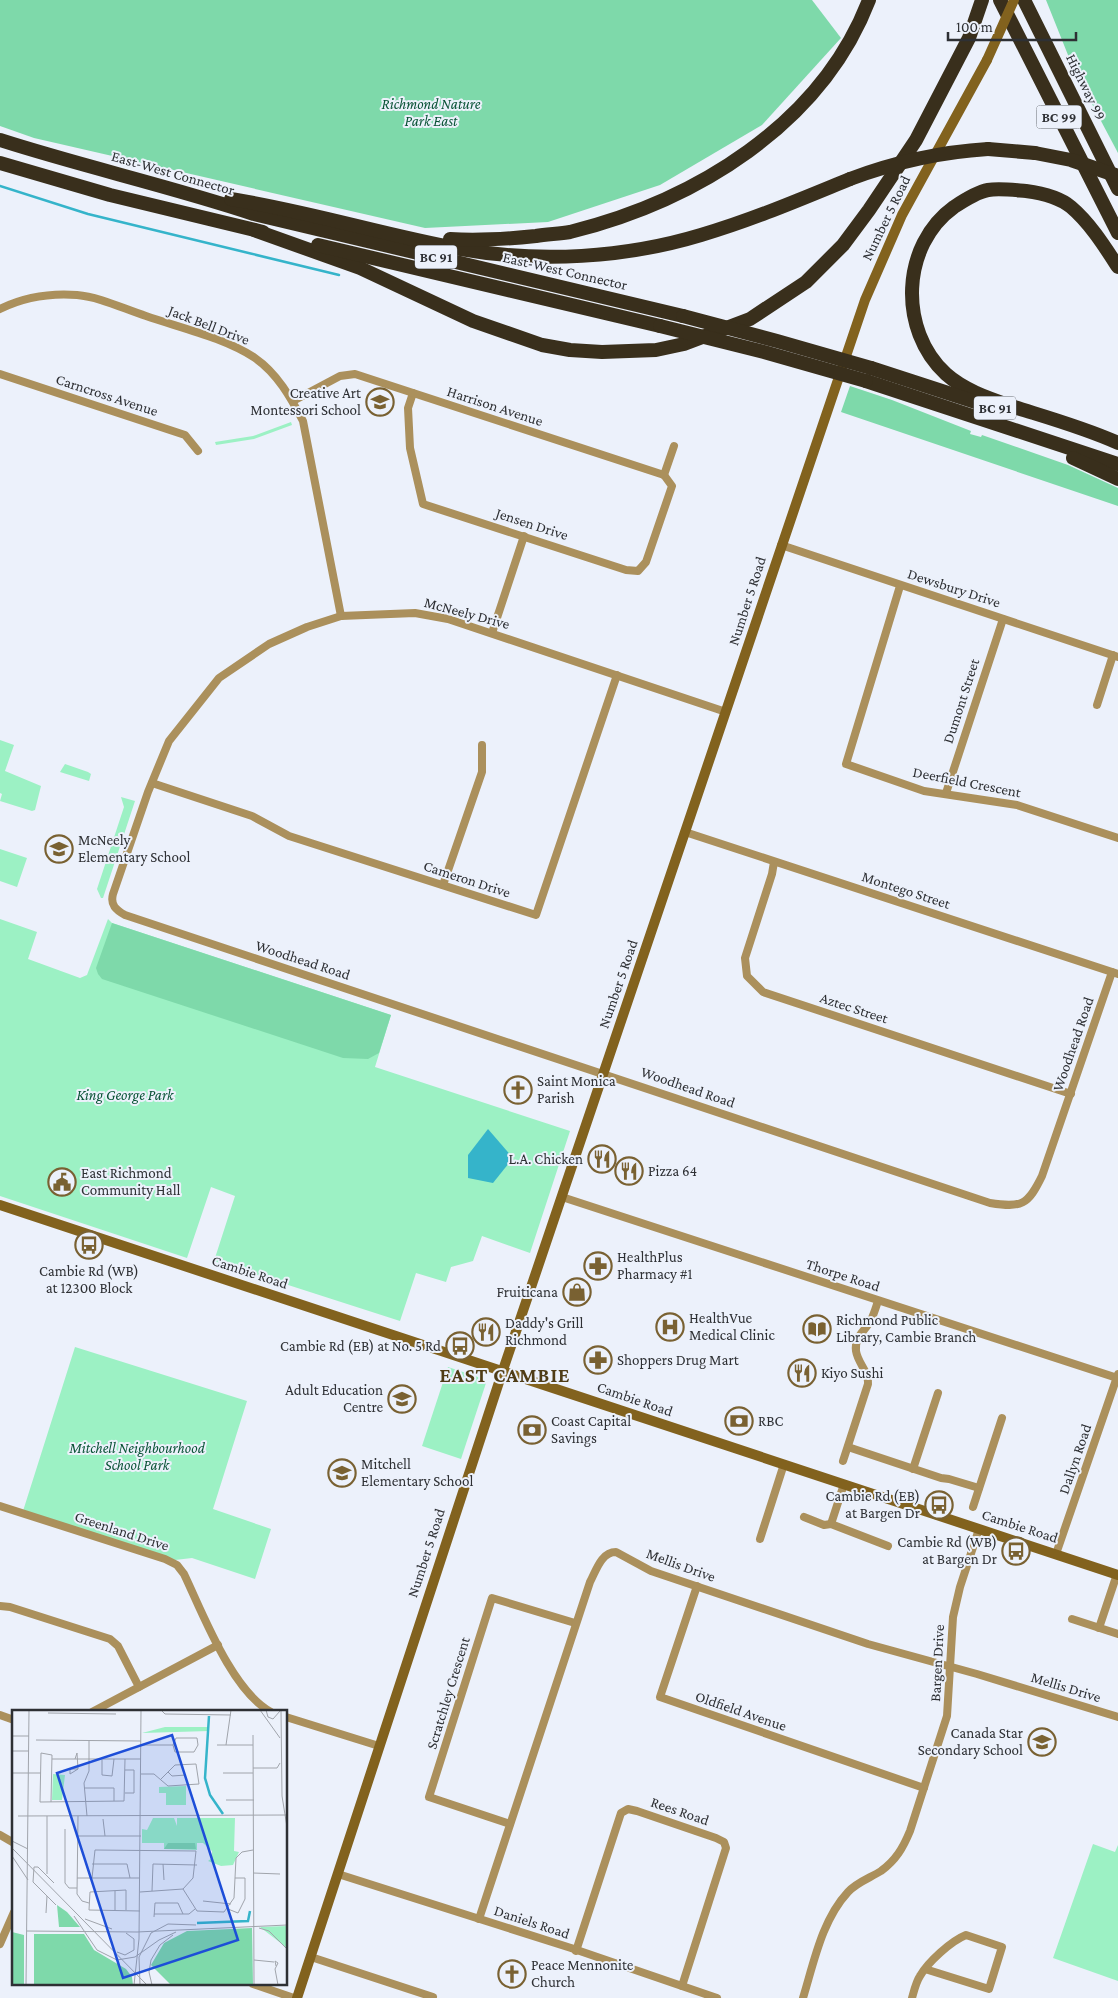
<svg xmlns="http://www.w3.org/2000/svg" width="1118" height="1998" viewBox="0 0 1118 1998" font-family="'Crimson Pro',serif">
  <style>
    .green { fill: #9cf1c4 }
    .forest { fill: #7ed9aa }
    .water { fill: #35b4ca }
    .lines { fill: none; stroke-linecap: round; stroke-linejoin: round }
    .stream { stroke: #35b4ca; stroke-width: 2.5 }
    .minor { stroke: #ab905c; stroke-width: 8 }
    .secondary { stroke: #82621e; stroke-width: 10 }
    .motorway { stroke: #392f1c; stroke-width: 14 }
    .secondary-bridge { stroke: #82621e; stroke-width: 10 }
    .motorway-bridge { stroke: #392f1c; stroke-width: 14 }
    .labels { text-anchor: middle; stroke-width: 4; stroke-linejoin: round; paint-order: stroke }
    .shield { fill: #ecf1fb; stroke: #676a70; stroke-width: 1 }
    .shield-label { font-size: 14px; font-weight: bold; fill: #2e3034 }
    .street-label { font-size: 15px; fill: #2e3034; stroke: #ecf1fb }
    .park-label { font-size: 15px; font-style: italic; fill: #095336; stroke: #ecf1fb }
    .poi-label { font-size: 15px; fill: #2e3034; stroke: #ecf1fb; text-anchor: start }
    .district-label { font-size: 20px; font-weight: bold; letter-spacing: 1px; fill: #4f3c16; stroke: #ecf1fb }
    .inset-river { fill: none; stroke: #35b4ca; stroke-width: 2.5 }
    .inset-road { fill: none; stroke: #a0a4ab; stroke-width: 1 }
    .view { fill: #1d4ed8; fill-opacity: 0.15; stroke: #1d4ed8; stroke-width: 2.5 }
    .inset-edge { fill: none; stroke: #2e3034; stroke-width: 2.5 }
  </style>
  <rect width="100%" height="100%" fill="#ecf1fb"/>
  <g class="green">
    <polygon points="291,422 292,425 254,439 216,445 215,442 253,436"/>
    <polygon points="0,740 14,745 5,771 41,786 35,810 32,811 0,801 2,794 0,793"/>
    <polygon points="65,764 88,772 91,774 89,781 60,772"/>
    <polygon points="121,797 135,801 103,898 101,898 97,889 124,807"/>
    <polygon points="0,849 27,858 17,887 0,881"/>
    <polygon points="0,919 37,932 28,959 80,978 87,975 108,919 112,923 391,1015 375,1067 570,1131 530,1253 482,1236 473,1261 451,1267 446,1282 416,1273 400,1321 214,1261 235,1196 211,1187 187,1258 0,1196"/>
    <polygon points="75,1347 247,1401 213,1509 271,1529 255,1579 192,1558 175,1560 23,1511"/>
    <polygon points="448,1367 484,1379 486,1383 461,1459 422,1446"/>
    <polygon points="1093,1844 1115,1852 1118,1845 1118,1981 1053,1958"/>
  </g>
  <g class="forest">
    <polygon points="0,0 812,0 841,38 762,125 660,185 548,222 425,228 34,138 0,126"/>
    <polygon points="1046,0 1118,0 1118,153 1074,70"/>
    <polygon points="850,386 892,400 971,431 970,434 981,437 982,435 1068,465 1118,488 1118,506 841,412"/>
    <polygon points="112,923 391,1015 379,1053 368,1059 343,1058 102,979 98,974 96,968"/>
  </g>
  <polygon class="water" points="488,1129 513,1158 493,1183 468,1178 468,1155"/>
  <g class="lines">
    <polyline class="stream" points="0,186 88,214 339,275"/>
    <g class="minor">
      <path d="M 0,309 C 24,297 50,293 77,295 C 100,297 124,309 146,316 C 181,328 225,338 255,358 C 277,373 291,398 303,421 L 341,616"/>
      <polyline points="0,374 185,435 198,451"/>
      <polyline points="413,393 408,408 410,448 423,504 626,570 638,571 646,562 672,486 664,475"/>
      <polyline points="293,401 340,376 355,374 664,475"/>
      <polyline points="664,475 674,446"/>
      <polyline points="781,545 1118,657"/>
      <polyline points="900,586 846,764 924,791 1017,805 1118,838"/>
      <polyline points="492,633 524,536"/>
      <polyline points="1097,705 1113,655"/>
      <path d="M 726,712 L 448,619 L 415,613 L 341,616 L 307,627 L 269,644 L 219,678 L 169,741 L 148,792 L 113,894 C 110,905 116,910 125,915 L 990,1203 C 1022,1208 1028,1205 1042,1176 L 1112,972"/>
      <polyline points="152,783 252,816 289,836 536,915 617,675"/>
      <polyline points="946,793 1003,619"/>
      <polyline points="685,832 1118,974"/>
      <polyline points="774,862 772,874 745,958 747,976 763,992 1071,1094"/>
      <polyline points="443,885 482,772 482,745"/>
      <polyline points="562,1197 1117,1378"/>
      <polyline points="848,1447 941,1478 949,1479 979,1488"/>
      <path d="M 843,1461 L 868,1384 C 869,1371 858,1364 856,1351 C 854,1337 865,1331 871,1320 C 874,1314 876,1307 878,1301"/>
      <polyline points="913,1469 938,1393"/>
      <polyline points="844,1484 831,1524 888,1546"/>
      <path d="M 0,1506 L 165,1559 L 177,1565 L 184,1574 C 203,1614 232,1691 271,1712"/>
      <polyline points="973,1507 1002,1418"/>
      <polyline points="804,1517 824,1525 831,1524"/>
      <polyline points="760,1539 784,1464"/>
      <polyline points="1056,1554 1118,1374"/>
      <polyline points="697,1586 660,1697 924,1788"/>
      <polyline points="0,1606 10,1607 110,1639 118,1646 139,1687"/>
      <polyline points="1072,1619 1118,1634"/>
      <polyline points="1099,1628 1117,1574"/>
      <polyline points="92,1712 218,1645"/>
      <polyline points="0,1715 14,1720"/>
      <polyline points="286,1717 379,1746"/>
      <polyline points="510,1824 429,1797 492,1598 575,1623"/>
      <polyline points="0,1835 14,1843"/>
      <polyline points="338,1874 571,1948 717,1998"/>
      <path d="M 479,1919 L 590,1582 C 596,1571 601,1552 616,1552 L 651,1571 L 868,1644 L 977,1674 L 1118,1717"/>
      <polyline points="0,1944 14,1912"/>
      <polyline points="576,1951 621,1813 628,1809 637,1811 716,1838 724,1842 726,1848 682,1986"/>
      <polyline points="311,1957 433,1997"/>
      <polyline points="253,1984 294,1998"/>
      <path d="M 803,1998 C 814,1962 822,1920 848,1892 C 857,1882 870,1878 881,1871 C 896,1860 903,1848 910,1831 L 947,1716 L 953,1617 L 960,1587 L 979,1529"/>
      <path d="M 912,1998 C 914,1991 916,1982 920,1976 C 928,1962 951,1941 966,1935 L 1002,1947 L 989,1989 L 925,1969"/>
    </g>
    <g class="secondary">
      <polyline points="0,1205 1118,1575"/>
      <polyline points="297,1998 503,1370 865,300 902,215 987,60"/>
    </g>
    <g class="motorway">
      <polyline points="1000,0 1118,233"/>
      <polyline points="1024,0 1118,189"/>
      <path d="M 0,140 C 84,167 170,186 254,214 L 683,316"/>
      <polyline points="988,149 1035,153"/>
      <polyline points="0,163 110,195 263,232"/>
      <path d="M 231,199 C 308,211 384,235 461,249 C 539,263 625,258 701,235 C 752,220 801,199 850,179"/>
      <polyline points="254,230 360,268 473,321 542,345 570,350 602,352 656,350 684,344 750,319 806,282 843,245 869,210 916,140 969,38 982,0"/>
      <path d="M 450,239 C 479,241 507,239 536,236 C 547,234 559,234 570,232 C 695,201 821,125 869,0"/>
      <polyline points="318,245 660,326"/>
      <path d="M 1118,267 C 1105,247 1090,223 1071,207 C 1059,197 1041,193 1026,191 C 1014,190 999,188 988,190 C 977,192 963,201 954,207 C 901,245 898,330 946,374 C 965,391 991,399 1014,407 C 1049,418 1085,428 1118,443"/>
      <polyline points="871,368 994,408"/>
      <polyline points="866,381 1118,464"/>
      <polyline points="1073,458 1118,479"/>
    </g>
    <polyline class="secondary-bridge" points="987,60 1014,0"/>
    <g class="motorway-bridge">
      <polyline points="1035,153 1071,160 1118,176"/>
      <path d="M 850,179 C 895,162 939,152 988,149"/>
      <polyline points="683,316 777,341 871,368"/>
      <polyline points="660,326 764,352 866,381"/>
    </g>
  </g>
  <defs>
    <g id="school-ring" transform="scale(1.4375)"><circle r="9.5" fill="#ecf1fb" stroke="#796132" stroke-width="1.5"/><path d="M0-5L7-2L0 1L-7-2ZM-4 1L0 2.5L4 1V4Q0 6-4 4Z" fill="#796132"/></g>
    <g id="church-ring" transform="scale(1.4375)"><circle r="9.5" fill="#ecf1fb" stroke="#796132" stroke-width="1.5"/><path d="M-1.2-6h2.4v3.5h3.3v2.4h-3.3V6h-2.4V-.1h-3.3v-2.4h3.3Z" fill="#796132"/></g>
    <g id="restaurant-ring" transform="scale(1.4375)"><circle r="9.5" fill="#ecf1fb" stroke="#796132" stroke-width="1.5"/><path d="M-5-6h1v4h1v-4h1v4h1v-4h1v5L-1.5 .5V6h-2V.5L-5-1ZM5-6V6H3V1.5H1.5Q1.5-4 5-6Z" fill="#796132"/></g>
    <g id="civic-ring" transform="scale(1.4375)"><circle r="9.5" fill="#ecf1fb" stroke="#796132" stroke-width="1.5"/><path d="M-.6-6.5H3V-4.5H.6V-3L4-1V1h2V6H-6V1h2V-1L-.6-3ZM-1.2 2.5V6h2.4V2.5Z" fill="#796132"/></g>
    <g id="bus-ring" transform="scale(1.4375)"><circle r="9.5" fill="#ecf1fb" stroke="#796132" stroke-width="1.5"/><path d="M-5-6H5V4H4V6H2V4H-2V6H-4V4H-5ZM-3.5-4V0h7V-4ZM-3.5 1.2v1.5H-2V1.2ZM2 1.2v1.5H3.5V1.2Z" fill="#796132"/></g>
    <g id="pharmacy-ring" transform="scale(1.4375)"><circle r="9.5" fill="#ecf1fb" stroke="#796132" stroke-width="1.5"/><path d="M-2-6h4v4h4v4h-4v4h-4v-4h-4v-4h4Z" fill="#796132"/></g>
    <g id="shop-ring" transform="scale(1.4375)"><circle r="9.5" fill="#ecf1fb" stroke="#796132" stroke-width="1.5"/><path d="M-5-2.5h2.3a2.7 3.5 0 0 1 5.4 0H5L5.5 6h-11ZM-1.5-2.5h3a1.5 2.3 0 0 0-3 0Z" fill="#796132"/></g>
    <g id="hospital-ring" transform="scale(1.4375)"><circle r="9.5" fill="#ecf1fb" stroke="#796132" stroke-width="1.5"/><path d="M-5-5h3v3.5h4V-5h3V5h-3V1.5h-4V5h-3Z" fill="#796132"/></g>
    <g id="library-ring" transform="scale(1.4375)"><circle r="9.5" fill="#ecf1fb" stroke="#796132" stroke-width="1.5"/><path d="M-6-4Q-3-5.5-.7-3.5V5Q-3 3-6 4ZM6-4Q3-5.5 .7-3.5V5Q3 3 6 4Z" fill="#796132"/></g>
    <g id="bank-ring" transform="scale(1.4375)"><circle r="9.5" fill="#ecf1fb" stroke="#796132" stroke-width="1.5"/><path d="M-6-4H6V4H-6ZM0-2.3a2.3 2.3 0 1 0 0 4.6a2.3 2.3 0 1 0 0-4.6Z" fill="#796132"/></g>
  </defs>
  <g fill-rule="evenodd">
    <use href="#school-ring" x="380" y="402"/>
    <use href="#school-ring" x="59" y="849"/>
    <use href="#church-ring" x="518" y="1090"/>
    <use href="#restaurant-ring" x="602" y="1159"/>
    <use href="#restaurant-ring" x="629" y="1171"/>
    <use href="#civic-ring" x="62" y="1182"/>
    <use href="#bus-ring" x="89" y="1245"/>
    <use href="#pharmacy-ring" x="598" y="1266"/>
    <use href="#shop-ring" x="577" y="1292"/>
    <use href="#hospital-ring" x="670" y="1327"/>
    <use href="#library-ring" x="817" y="1329"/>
    <use href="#restaurant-ring" x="486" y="1332"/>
    <use href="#bus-ring" x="460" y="1346"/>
    <use href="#pharmacy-ring" x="598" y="1360"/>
    <use href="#restaurant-ring" x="802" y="1373"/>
    <use href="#school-ring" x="402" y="1399"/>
    <use href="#bank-ring" x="739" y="1421"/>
    <use href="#bank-ring" x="532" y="1430"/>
    <use href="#school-ring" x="342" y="1473"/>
    <use href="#bus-ring" x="939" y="1505"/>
    <use href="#bus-ring" x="1016" y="1551"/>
    <use href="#school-ring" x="1042" y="1742"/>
    <use href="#church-ring" x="512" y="1974"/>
  </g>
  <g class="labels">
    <g class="shield">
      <rect x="1036.5" y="105.5" width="45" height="23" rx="4"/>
      <rect x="415" y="245.5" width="42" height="23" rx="4"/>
      <rect x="974" y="396.5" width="42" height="23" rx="4"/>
    </g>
    <g class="shield-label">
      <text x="1059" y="122">BC 99</text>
      <text x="436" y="262">BC 91</text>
      <text x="995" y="413">BC 91</text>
    </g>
    <g class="street-label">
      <text transform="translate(1086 87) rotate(64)" y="5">Highway 99</text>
      <text transform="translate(173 173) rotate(16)" y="5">East-West Connector</text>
      <text transform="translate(886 218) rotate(-64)" y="5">Number 5 Road</text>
      <text transform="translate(565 271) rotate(13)" y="5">East-West Connector</text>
      <text transform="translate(209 325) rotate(21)" y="5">Jack Bell Drive</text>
      <text transform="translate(107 395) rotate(18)" y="5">Carncross Avenue</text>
      <text transform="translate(495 406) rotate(18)" y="5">Harrison Avenue</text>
      <text transform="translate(532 524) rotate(18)" y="5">Jensen Drive</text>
      <text transform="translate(954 588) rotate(18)" y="5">Dewsbury Drive</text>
      <text transform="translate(747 601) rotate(-72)" y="5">Number 5 Road</text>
      <text transform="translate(467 613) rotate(15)" y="5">McNeely Drive</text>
      <text transform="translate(961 701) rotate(-72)" y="5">Dumont Street</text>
      <text transform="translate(967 782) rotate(11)" y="5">Deerfield Crescent</text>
      <text transform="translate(467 879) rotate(18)" y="5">Cameron Drive</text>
      <text transform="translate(906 890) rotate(18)" y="5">Montego Street</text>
      <text transform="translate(303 960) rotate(18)" y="5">Woodhead Road</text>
      <text transform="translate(618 984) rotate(-71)" y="5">Number 5 Road</text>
      <text transform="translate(854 1008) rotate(18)" y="5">Aztec Street</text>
      <text transform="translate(1073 1044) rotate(-71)" y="5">Woodhead Road</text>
      <text transform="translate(688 1087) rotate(19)" y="5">Woodhead Road</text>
      <text transform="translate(250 1272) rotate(18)" y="5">Cambie Road</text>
      <text transform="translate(843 1275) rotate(18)" y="5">Thorpe Road</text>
      <text transform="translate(635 1399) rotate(19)" y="5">Cambie Road</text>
      <text transform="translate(1075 1459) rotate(-71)" y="5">Dallyn Road</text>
      <text transform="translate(1020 1526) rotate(18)" y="5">Cambie Road</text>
      <text transform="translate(122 1531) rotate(18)" y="5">Greenland Drive</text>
      <text transform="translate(426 1553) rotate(-72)" y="5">Number 5 Road</text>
      <text transform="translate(681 1565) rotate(20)" y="5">Mellis Drive</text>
      <text transform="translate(937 1663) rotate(-87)" y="5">Bargen Drive</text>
      <text transform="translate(1066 1687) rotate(17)" y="5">Mellis Drive</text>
      <text transform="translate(448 1693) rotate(-73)" y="5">Scratchley Crescent</text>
      <text transform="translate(741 1711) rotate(19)" y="5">Oldfield Avenue</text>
      <text transform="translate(680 1811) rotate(19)" y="5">Rees Road</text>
      <text transform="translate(532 1922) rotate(18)" y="5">Daniels Road</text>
    </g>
    <g class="park-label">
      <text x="431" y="109">Richmond Nature<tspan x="431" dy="17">Park East</tspan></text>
      <text x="125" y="1100">King George Park</text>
      <text x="137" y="1453">Mitchell Neighbourhood<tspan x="137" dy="17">School Park</tspan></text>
    </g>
    <g class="poi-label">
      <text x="361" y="398" text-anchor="end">Creative Art<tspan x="361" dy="17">Montessori School</tspan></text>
      <text x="78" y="845">McNeely<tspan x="78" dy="17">Elementary School</tspan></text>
      <text x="537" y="1086">Saint Monica<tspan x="537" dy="17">Parish</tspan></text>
      <text x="583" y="1164" text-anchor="end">L.A. Chicken</text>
      <text x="648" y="1176">Pizza 64</text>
      <text x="81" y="1178">East Richmond<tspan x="81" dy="17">Community Hall</tspan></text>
      <text x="617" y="1262">HealthPlus<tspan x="617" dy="17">Pharmacy #1</tspan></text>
      <text x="89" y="1276" text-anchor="middle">Cambie Rd (WB)<tspan x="89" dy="17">at 12300 Block</tspan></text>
      <text x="558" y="1297" text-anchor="end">Fruiticana</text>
      <text x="689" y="1323">HealthVue<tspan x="689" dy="17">Medical Clinic</tspan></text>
      <text x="836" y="1325">Richmond Public<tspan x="836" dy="17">Library, Cambie Branch</tspan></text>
      <text x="505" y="1328">Daddy's Grill<tspan x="505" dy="17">Richmond</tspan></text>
      <text x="441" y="1351" text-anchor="end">Cambie Rd (EB) at No. 5 Rd</text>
      <text x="617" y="1365">Shoppers Drug Mart</text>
      <text x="821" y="1378">Kiyo Sushi</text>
      <text x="383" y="1395" text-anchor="end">Adult Education<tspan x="383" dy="17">Centre</tspan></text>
      <text x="551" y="1426">Coast Capital<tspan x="551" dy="17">Savings</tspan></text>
      <text x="758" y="1426">RBC</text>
      <text x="361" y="1469">Mitchell<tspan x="361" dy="17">Elementary School</tspan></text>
      <text x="920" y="1501" text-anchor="end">Cambie Rd (EB)<tspan x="920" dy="17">at Bargen Dr</tspan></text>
      <text x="997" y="1547" text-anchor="end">Cambie Rd (WB)<tspan x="997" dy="17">at Bargen Dr</tspan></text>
      <text x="1023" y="1738" text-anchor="end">Canada Star<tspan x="1023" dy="17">Secondary School</tspan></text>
      <text x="531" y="1970">Peace Mennonite<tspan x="531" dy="17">Church</tspan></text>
    </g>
    <g class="district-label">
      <text x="505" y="1382">EAST CAMBIE</text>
    </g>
  </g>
  <g transform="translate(12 1710)">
    <rect width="275" height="275" fill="#ecf1fb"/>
    <path d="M 153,17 L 197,17 L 197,21 L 130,23 ZM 41,64 L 53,65 L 50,90 L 40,90 ZM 174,76 L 174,95 L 154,95 L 154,83 L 147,83 L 147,77 ZM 141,108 L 162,108 L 165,116 L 165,108 L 223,108 L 222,141 L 227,142 L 221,155 L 209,156 L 196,151 L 200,148 L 200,141 L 191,133 L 185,133 L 185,140 L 152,139 L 152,133 L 130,133 L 130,119 L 135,120 ZM 275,216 L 275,238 L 248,217 Z" fill="#9cf1c4"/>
    <path d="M 156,133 L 183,133 L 184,139 L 152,139 ZM 45,195 L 55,202 L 68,217 L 47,217 ZM 240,218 L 241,275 L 159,275 L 139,255 L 152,233 L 175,221 ZM 0,222 L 12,225 L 12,275 L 0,275 ZM 22,224 L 72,224 L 82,240 L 114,259 L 120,267 L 121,275 L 22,275 Z" fill="#7ed9aa"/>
    <path class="inset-river" d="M 197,6 L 193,68 L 198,85 L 211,104M 185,213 L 236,211 L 238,201"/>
    <path class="inset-road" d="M 149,0 L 153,4 L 219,5M 248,0 L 268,28M 254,0 L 256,7 L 261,9 L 268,1M 269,0 L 270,86 L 275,117M 36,3 L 104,4M 241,25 L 242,275M 0,26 L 17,26M 24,30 L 129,31M 129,35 L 161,35M 161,35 L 164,28 L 185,28 L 186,35M 161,35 L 163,42 L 182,42 L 186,35M 205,35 L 241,35M 214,35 L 219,0M 0,41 L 17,41M 40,49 L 129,49M 63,49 L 65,43 L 66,59 L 58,64 L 58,59 L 66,59M 90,50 L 90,65 L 100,66 L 102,49M 241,58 L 265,58 L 268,53M 113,60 L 122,60 L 122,83 L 113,83M 156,62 L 160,66 L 174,65M 0,63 L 29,63M 211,63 L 241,63M 129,64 L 142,64 L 156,76 L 187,74 L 184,54 L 163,55 L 149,69M 72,78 L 102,78 L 102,91M 214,90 L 242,90M 39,92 L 40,45 L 29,43 L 28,92 L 112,91 L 113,49M 6,106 L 275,105M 66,106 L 65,184 L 70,191 L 77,193M 75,106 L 72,73 L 77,61 L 77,31M 91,109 L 93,126M 53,119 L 53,173 L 57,178 L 65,178M 66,126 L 129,126M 0,131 L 16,139M 0,138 L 135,275M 0,146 L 16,170M 80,154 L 115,154 L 118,168M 151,154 L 152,170M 241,163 L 268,164M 35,164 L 35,106M 65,168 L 128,168M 80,168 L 83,140 L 184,141 L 181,168 L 171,179 L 128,182M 42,173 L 26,157 L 22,157 L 21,172 L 44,195M 171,179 L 185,201 L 212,202 L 222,188 L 224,148 L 230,142 L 241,140M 140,181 L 141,154 L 185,155M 191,191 L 219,194M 216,199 L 226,203 L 233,189 L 233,168 L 223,168M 103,200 L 103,181M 114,200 L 114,180 L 78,182 L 77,200 L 128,201M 34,203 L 35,186M 142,204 L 177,204 L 183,199M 62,206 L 85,240 L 105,250 L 123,247 L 147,230 L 164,222M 142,207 L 143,193 L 166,193 L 171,204M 73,209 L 100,219M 247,218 L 257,221 L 275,239M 15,221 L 125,222 L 275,215M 105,242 L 113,245 L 122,240 L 122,229 L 114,223M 242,250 L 262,252M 263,259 L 266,253 L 263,251 L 264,256M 263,259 L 266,275M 14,275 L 17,0M 122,275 L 127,229 L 129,0M 128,275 L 127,247 L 139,223 L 156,214 L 184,215M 140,275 L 137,262 L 139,250 L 148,235 L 161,225"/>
    <path class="view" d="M 160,25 L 226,230 L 111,268 L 45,63 Z"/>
    <rect width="275" height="275" class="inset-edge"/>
  </g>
  <path d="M948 32v8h128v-8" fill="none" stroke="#2e3034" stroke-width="2.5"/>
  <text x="956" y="32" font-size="15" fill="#2e3034" stroke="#ecf1fb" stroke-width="4" paint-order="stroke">100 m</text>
</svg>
